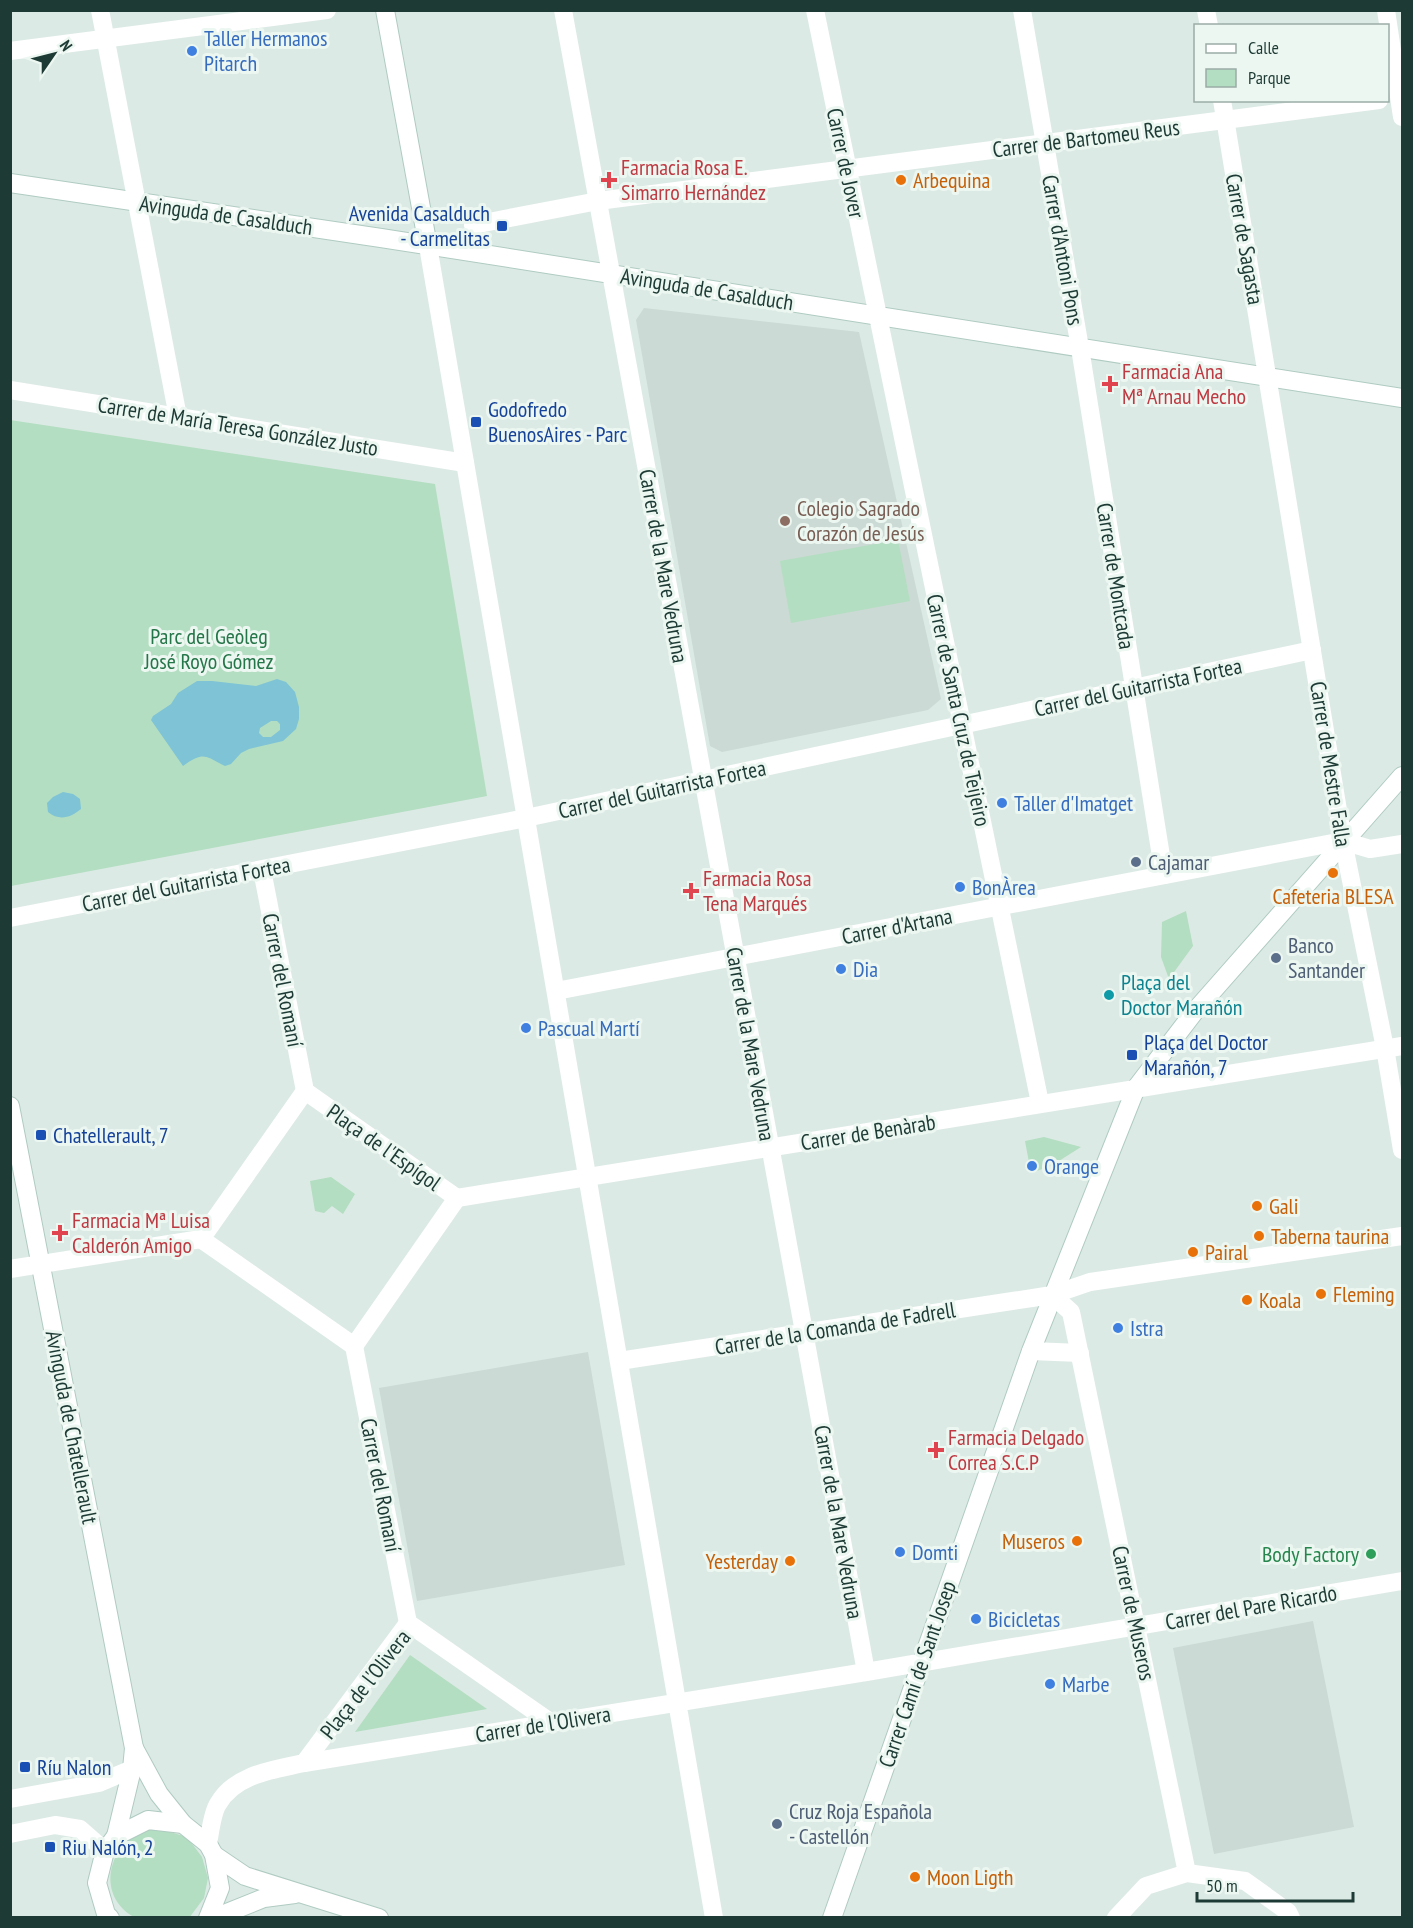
<svg xmlns="http://www.w3.org/2000/svg" width="1413" height="1928" viewBox="0 0 1413 1928" font-family="'PT Sans Narrow',sans-serif">
  <style>
    .built { fill: #cbdad4 }
    .green { fill: #b3dec1 }
    .water { fill: #7ec3d6; fill-rule: evenodd }
    .lines { fill: none; stroke-linecap: round; stroke-linejoin: round }
    .secondary-casing { stroke: #afcbc2; stroke-width: 20 }
    .street { stroke: #fff; stroke-width: 18 }
    .secondary { stroke: #fff; stroke-width: 18 }
    .shop-dot { fill: #3f7fe0; stroke: #edf7f2; stroke-width: 2 }
    .health-dot { fill: #e0444e; stroke: #edf7f2; stroke-width: 2 }
    .food-dot { fill: #e8710a; stroke: #edf7f2; stroke-width: 2 }
    .transit-dot { fill: #1a4fb4; stroke: #edf7f2; stroke-width: 2 }
    .education-dot { fill: #8d6e63; stroke: #edf7f2; stroke-width: 2 }
    .service-dot { fill: #5c6f8a; stroke: #edf7f2; stroke-width: 2 }
    .culture-dot { fill: #0f9aa8; stroke: #edf7f2; stroke-width: 2 }
    .leisure-dot { fill: #2e9e5b; stroke: #edf7f2; stroke-width: 2 }
    .labels { text-anchor: middle; stroke-width: 6; stroke-linejoin: round; paint-order: stroke }
    .shop-label { font-size: 22px; fill: #366cbe; stroke: #edf7f2; text-anchor: start }
    .street-label { font-size: 22px; fill: #1d3b34; stroke: #edf7f2 }
    .health-label { font-size: 22px; fill: #be3a42; stroke: #edf7f2; text-anchor: start }
    .food-label { font-size: 22px; fill: #c56008; stroke: #edf7f2; text-anchor: start }
    .transit-label { font-size: 22px; fill: #164399; stroke: #edf7f2; text-anchor: start }
    .education-label { font-size: 22px; fill: #785e54; stroke: #edf7f2; text-anchor: start }
    .park-label { font-size: 22px; fill: #247548; stroke: #edf7f2 }
    .service-label { font-size: 22px; fill: #4e5e75; stroke: #edf7f2; text-anchor: start }
    .culture-label { font-size: 22px; fill: #0d838f; stroke: #edf7f2; text-anchor: start }
    .leisure-label { font-size: 22px; fill: #27864d; stroke: #edf7f2; text-anchor: end }
  </style>
  <rect width="100%" height="100%" fill="#dceae5"/>
  <g class="built">
    <polygon points="644,308 859,332 941,699 928,710 722,752 710,746 636,320"/>
    <polygon points="588,1352 625,1565 417,1601 379,1388"/>
    <polygon points="1313,1621 1354,1827 1214,1854 1173,1648"/>
  </g>
  <g class="green">
    <polygon points="10,420 435,484 487,796 11,886"/>
    <polygon points="898,540 910,601 791,623 780,561"/>
    <polygon points="1186,911 1193,946 1169,979 1161,957 1162,922"/>
    <polygon points="1044,1137 1081,1147 1051,1166 1031,1173 1025,1141"/>
    <polygon points="331,1177 355,1194 343,1214 332,1206 324,1213 315,1211 310,1181"/>
    <polygon points="410,1655 487,1709 355,1732"/>
    <path d="M 163,1830 L 187,1837 L 202,1857 L 208,1878 L 204,1898 L 189,1918 L 134,1917 C 98,1897 106,1850 140,1832 C 146,1829 156,1830 163,1830 Z"/>
  </g>
  <g class="water">
    <path d="M 277,679 L 286,682 L 295,692 L 299,707 L 299,719 L 296,729 L 283,741 L 249,749 L 241,753 L 231,764 L 225,766 C 205,756 204,751 183,766 L 151,720 L 153,716 L 171,704 L 178,693 L 197,681 L 212,681 L 256,686 ZM 271,721 L 277,721 L 280,724 L 280,730 L 271,737 L 263,737 L 259,733 L 260,728 Z"/>
    <path d="M 63,792 L 73,794 L 80,799 L 81,809 C 70,818 59,821 48,812 L 47,803 L 53,797 Z"/>
  </g>
  <g class="lines">
    <g class="secondary-casing">
      <g id="secondary">
        <polyline points="385,10 428,246"/>
        <polyline points="10,183 381,238 1402,398"/>
        <polyline points="10,1106 134,1748 132,1769 116,1836"/>
        <polyline points="134,1748 159,1794 183,1824"/>
        <polyline points="214,1855 245,1876 379,1918"/>
        <polyline points="110,1918 106,1914 97,1883 105,1851 116,1836 148,1820 183,1824 208,1844 214,1855 220,1888 208,1918"/>
        <polyline points="214,1918 264,1898 295,1894"/>
        <polyline points="832,1918 1031,1351 1136,1088 1195,1011 1402,776"/>
      </g>
    </g>
    <g class="street">
      <polyline points="100,10 178,417"/>
      <polyline points="563,10 866,1672"/>
      <polyline points="815,10 1040,1103"/>
      <polyline points="1022,10 1080,348 1164,875"/>
      <polyline points="1206,10 1209,26"/>
      <polyline points="1386,10 1402,117"/>
      <polyline points="10,51 327,10"/>
      <polyline points="1222,100 1343,841 1385,1048 1402,1150"/>
      <polyline points="473,225 598,201 1379,100"/>
      <polyline points="428,246 714,1918"/>
      <polyline points="10,390 465,463"/>
      <polyline points="262,870 305,1091"/>
      <polyline points="10,918 526,818 1312,650"/>
      <polyline points="556,991 1343,841 1370,849 1402,844"/>
      <polygon points="305,1091 457,1198 354,1346 201,1239"/>
      <polyline points="457,1198 1402,1046"/>
      <polyline points="10,1269 201,1239"/>
      <polyline points="1052,1295 1071,1312 1187,1873"/>
      <polyline points="354,1346 408,1623"/>
      <polyline points="1031,1351 1080,1353"/>
      <polyline points="619,1361 1052,1295 1090,1282 1402,1236"/>
      <polyline points="304,1763 408,1623 550,1722"/>
      <polyline points="10,1799 99,1783 132,1769"/>
      <polyline points="10,1834 55,1825 80,1829 105,1851"/>
      <path d="M 208,1844 C 210,1834 212,1813 218,1804 C 235,1774 273,1770 304,1763 L 866,1672 L 1402,1581"/>
      <polyline points="1116,1918 1146,1886 1187,1873 1245,1881 1288,1912 1291,1918"/>
    </g>
    <use href="#secondary" class="secondary"/>
  </g>
  <g class="shop-dot">
    <circle cx="192" cy="51" r="6"/>
    <circle cx="1002" cy="803" r="6"/>
    <circle cx="960" cy="887" r="6"/>
    <circle cx="841" cy="969" r="6"/>
    <circle cx="526" cy="1028" r="6"/>
    <circle cx="1032" cy="1166" r="6"/>
    <circle cx="1118" cy="1328" r="6"/>
    <circle cx="900" cy="1552" r="6"/>
    <circle cx="976" cy="1619" r="6"/>
    <circle cx="1050" cy="1684" r="6"/>
  </g>
  <g class="health-dot">
    <path d="M606 171h6v6h6v6h-6v6h-6v-6h-6v-6h6z"/>
    <path d="M1107 375h6v6h6v6h-6v6h-6v-6h-6v-6h6z"/>
    <path d="M688 882h6v6h6v6h-6v6h-6v-6h-6v-6h6z"/>
    <path d="M57 1224h6v6h6v6h-6v6h-6v-6h-6v-6h6z"/>
    <path d="M933 1441h6v6h6v6h-6v6h-6v-6h-6v-6h6z"/>
  </g>
  <g class="food-dot">
    <circle cx="901" cy="180" r="6"/>
    <circle cx="1333" cy="873" r="6"/>
    <circle cx="1257" cy="1206" r="6"/>
    <circle cx="1259" cy="1236" r="6"/>
    <circle cx="1193" cy="1252" r="6"/>
    <circle cx="1321" cy="1294" r="6"/>
    <circle cx="1247" cy="1300" r="6"/>
    <circle cx="1077" cy="1541" r="6"/>
    <circle cx="790" cy="1561" r="6"/>
    <circle cx="915" cy="1877" r="6"/>
  </g>
  <g class="transit-dot">
    <rect x="496" y="220" width="12" height="12" rx="3"/>
    <rect x="470" y="416" width="12" height="12" rx="3"/>
    <rect x="1126" y="1049" width="12" height="12" rx="3"/>
    <rect x="35" y="1129" width="12" height="12" rx="3"/>
    <rect x="19" y="1761" width="12" height="12" rx="3"/>
    <rect x="44" y="1841" width="12" height="12" rx="3"/>
  </g>
  <circle class="education-dot" cx="785" cy="521" r="6"/>
  <g class="service-dot">
    <circle cx="1136" cy="862" r="6"/>
    <circle cx="1276" cy="958" r="6"/>
    <circle cx="777" cy="1824" r="6"/>
  </g>
  <circle class="culture-dot" cx="1109" cy="995" r="6"/>
  <circle class="leisure-dot" cx="1371" cy="1554" r="6"/>
  <g class="labels">
    <g class="shop-label">
      <text x="204" y="46">Taller Hermanos<tspan x="204" dy="25">Pitarch</tspan></text>
      <text x="1014" y="811">Taller d'Imatget</text>
      <text x="972" y="895">BonÀrea</text>
      <text x="853" y="977">Dia</text>
      <text x="538" y="1036">Pascual Martí</text>
      <text x="1044" y="1174">Orange</text>
      <text x="1130" y="1336">Istra</text>
      <text x="912" y="1560">Domti</text>
      <text x="988" y="1627">Bicicletas</text>
      <text x="1062" y="1692">Marbe</text>
    </g>
    <g class="street-label">
      <text transform="translate(1086 138) rotate(-7)" y="8">Carrer de Bartomeu Reus</text>
      <text transform="translate(846 163) rotate(78)" y="8">Carrer de Jover</text>
      <text transform="translate(226 215) rotate(8)" y="8">Avinguda de Casalduch</text>
      <text transform="translate(1245 239) rotate(80)" y="8">Carrer de Sagasta</text>
      <text transform="translate(1063 250) rotate(80)" y="8">Carrer d'Antoni Pons</text>
      <text transform="translate(707 289) rotate(9)" y="8">Avinguda de Casalduch</text>
      <text transform="translate(238 426) rotate(9)" y="8">Carrer de María Teresa González Justo</text>
      <text transform="translate(664 566) rotate(80)" y="8">Carrer de la Mare Vedruna</text>
      <text transform="translate(1116 576) rotate(81)" y="8">Carrer de Montcada</text>
      <text transform="translate(1138 687) rotate(-12)" y="8">Carrer del Guitarrista Fortea</text>
      <text transform="translate(959 710) rotate(78)" y="8">Carrer de Santa Cruz de Teijeiro</text>
      <text transform="translate(1331 764) rotate(81)" y="8">Carrer de Mestre Falla</text>
      <text transform="translate(662 789) rotate(-12)" y="8">Carrer del Guitarrista Fortea</text>
      <text transform="translate(186 884) rotate(-11)" y="8">Carrer del Guitarrista Fortea</text>
      <text transform="translate(897 926) rotate(-11)" y="8">Carrer d'Artana</text>
      <text transform="translate(283 980) rotate(79)" y="8">Carrer del Romaní</text>
      <text transform="translate(751 1044) rotate(80)" y="8">Carrer de la Mare Vedruna</text>
      <text transform="translate(868 1132) rotate(-9)" y="8">Carrer de Benàrab</text>
      <text transform="translate(384 1147) rotate(35)" y="8">Plaça de l'Espígol</text>
      <text transform="translate(835 1328) rotate(-9)" y="8">Carrer de la Comanda de Fadrell</text>
      <text transform="translate(72 1427) rotate(79)" y="8">Avinguda de Chatellerault</text>
      <text transform="translate(381 1485) rotate(79)" y="8">Carrer del Romaní</text>
      <text transform="translate(839 1522) rotate(80)" y="8">Carrer de la Mare Vedruna</text>
      <text transform="translate(1251 1607) rotate(-10)" y="8">Carrer del Pare Ricardo</text>
      <text transform="translate(1134 1613) rotate(78)" y="8">Carrer de Museros</text>
      <text transform="translate(917 1674) rotate(-71)" y="8">Carrer Camí de Sant Josep</text>
      <text transform="translate(365 1684) rotate(-52)" y="8">Plaça de l'Olivera</text>
      <text transform="translate(543 1724) rotate(-9)" y="8">Carrer de l'Olivera</text>
    </g>
    <g class="health-label">
      <text x="621" y="175">Farmacia Rosa E.<tspan x="621" dy="25">Simarro Hernández</tspan></text>
      <text x="1122" y="379">Farmacia Ana<tspan x="1122" dy="25">Mª Arnau Mecho</tspan></text>
      <text x="703" y="886">Farmacia Rosa<tspan x="703" dy="25">Tena Marqués</tspan></text>
      <text x="72" y="1228">Farmacia Mª Luisa<tspan x="72" dy="25">Calderón Amigo</tspan></text>
      <text x="948" y="1445">Farmacia Delgado<tspan x="948" dy="25">Correa S.C.P</tspan></text>
    </g>
    <g class="food-label">
      <text x="913" y="188">Arbequina</text>
      <text x="1333" y="904" text-anchor="middle">Cafeteria BLESA</text>
      <text x="1269" y="1214">Gali</text>
      <text x="1271" y="1244">Taberna taurina</text>
      <text x="1205" y="1260">Pairal</text>
      <text x="1333" y="1302">Fleming</text>
      <text x="1259" y="1308">Koala</text>
      <text x="1065" y="1549" text-anchor="end">Museros</text>
      <text x="778" y="1569" text-anchor="end">Yesterday</text>
      <text x="927" y="1885">Moon Ligth</text>
    </g>
    <g class="transit-label">
      <text x="490" y="221" text-anchor="end">Avenida Casalduch<tspan x="490" dy="25">- Carmelitas</tspan></text>
      <text x="488" y="417">Godofredo<tspan x="488" dy="25">BuenosAires - Parc</tspan></text>
      <text x="1144" y="1050">Plaça del Doctor<tspan x="1144" dy="25">Marañón, 7</tspan></text>
      <text x="53" y="1143">Chatellerault, 7</text>
      <text x="37" y="1775">Ríu Nalon</text>
      <text x="62" y="1855">Riu Nalón, 2</text>
    </g>
    <g class="education-label">
      <text x="797" y="516">Colegio Sagrado<tspan x="797" dy="25">Corazón de Jesús</tspan></text>
    </g>
    <g class="park-label">
      <text x="209" y="644">Parc del Geòleg<tspan x="209" dy="25">José Royo Gómez</tspan></text>
    </g>
    <g class="service-label">
      <text x="1148" y="870">Cajamar</text>
      <text x="1288" y="953">Banco<tspan x="1288" dy="25">Santander</tspan></text>
      <text x="789" y="1819">Cruz Roja Española<tspan x="789" dy="25">- Castellón</tspan></text>
    </g>
    <g class="culture-label">
      <text x="1121" y="990">Plaça del<tspan x="1121" dy="25">Doctor Marañón</tspan></text>
    </g>
    <g class="leisure-label">
      <text x="1359" y="1562">Body Factory</text>
    </g>
  </g>
  <rect width="1413" height="1928" fill="none" stroke="#1d3b34" stroke-width="24"/>
  <rect x="1194" y="24" width="195" height="78" fill="#edf7f2" stroke="#9aaca6" stroke-width="1.5"/>
  <rect x="1206" y="44" width="30" height="9" fill="#ffffff" stroke="#9aaca6" stroke-width="1.5"/>
  <text x="1248" y="54" font-size="18" fill="#1d3b34">Calle</text>
  <rect x="1206" y="69" width="30" height="18" fill="#b3dec1" stroke="#9aaca6" stroke-width="1.5"/>
  <text x="1248" y="84" font-size="18" fill="#1d3b34">Parque</text>
  <g transform="translate(54 54) rotate(55)" stroke="#edf7f2" stroke-width="4.5" paint-order="stroke">
  <path d="M0-4.5L10 22L0 15L-10 22Z" fill="#1d3b34"/>
  <text y="-9" font-size="16" font-weight="bold" text-anchor="middle" fill="#1d3b34">N</text>
  </g>
  <path d="M1197 1892v9h156v-9" fill="none" stroke="#1d3b34" stroke-width="3"/>
  <text x="1206" y="1892" font-size="18" fill="#1d3b34" stroke="#edf7f2" stroke-width="4.5" paint-order="stroke">50 m</text>
</svg>
